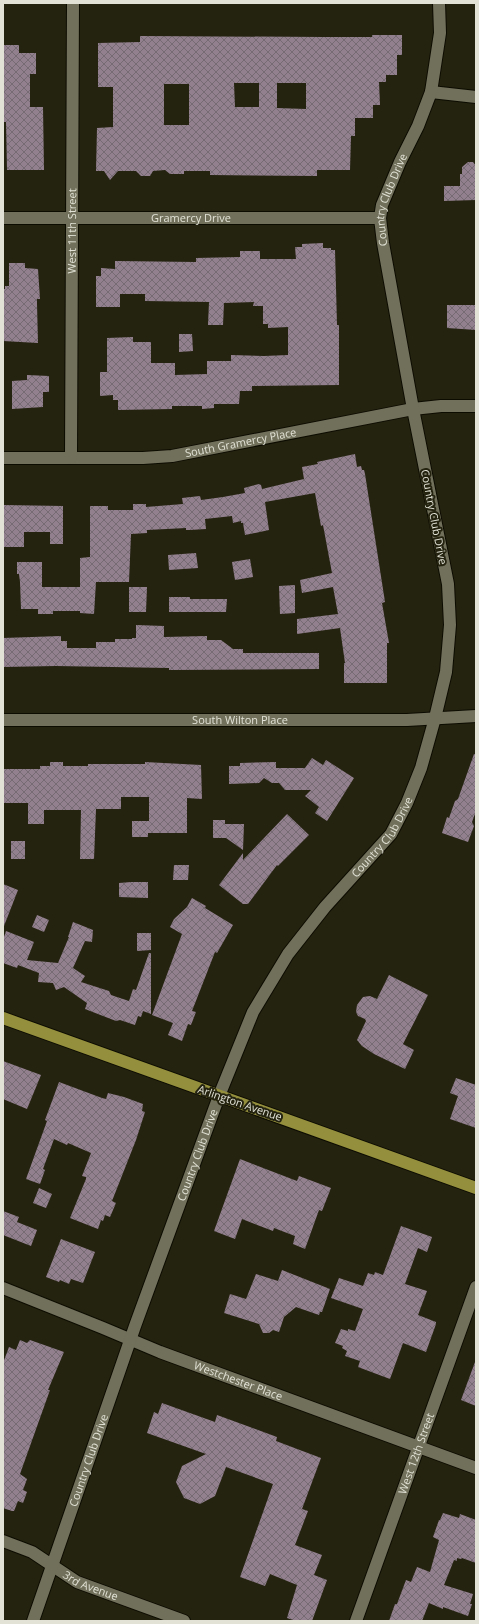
<svg xmlns="http://www.w3.org/2000/svg" width="479" height="1624" viewBox="0 0 479 1624" font-family="'Open Sans',sans-serif">
  <style>
    .building { fill: url(#building-cross-hatch); fill-rule: evenodd }
    .lines { fill: none; stroke-linecap: round; stroke-linejoin: round }
    .minor-casing { stroke: #0d0c00; stroke-width: 14 }
    .major-casing { stroke: #0d0c00; stroke-width: 14 }
    .minor { stroke: #71705b; stroke-width: 12 }
    .major { stroke: #938f3c; stroke-width: 12 }
    .labels { text-anchor: middle; stroke-width: 4; stroke-linejoin: round; paint-order: stroke }
    .street-label { font-size: 11px; fill: #e2e2d6; stroke: #242310 }
  </style>
  <defs>
    <pattern id="building-cross-hatch" width="8" height="8" patternUnits="userSpaceOnUse"><rect width="8" height="8" fill="#93808f"/><path d="M0 0l8 8M0 8l8-8" fill="none" stroke="#776b73"/></pattern>
  </defs>
  <rect width="100%" height="100%" fill="#242310"/>
  <g class="building">
    <path d="M 372,35 L 402,35 L 402,55 L 397,55 L 397,75 L 386,75 L 386,82 L 379,82 L 380,105 L 373,105 L 373,118 L 355,118 L 355,136 L 351,136 L 350,170 L 317,170 L 317,176 L 210,175 L 210,171 L 184,171 L 184,174 L 170,174 L 165,170 L 153,171 L 150,176 L 141,176 L 136,171 L 118,171 L 110,180 L 104,171 L 96,171 L 97,128 L 113,127 L 113,87 L 98,87 L 98,43 L 140,42 L 140,36 L 324,37 L 372,37 ZM 234,83 L 259,83 L 259,107 L 235,107 ZM 277,83 L 306,83 L 306,109 L 277,108 ZM 164,84 L 189,84 L 189,125 L 164,125 Z"/>
    <polygon points="4,45 19,45 19,53 36,53 36,74 30,74 30,107 43,107 44,170 7,170 6,122 3,122"/>
    <polygon points="468,162 473,162 476,166 476,200 444,201 444,186 460,186 460,174 462,174 462,167"/>
    <polygon points="323,243 323,248 331,248 331,250 335,250 337,325 339,325 339,385 252,386 252,391 240,391 239,404 214,404 214,408 202,409 202,406 172,406 172,409 118,410 118,400 113,400 113,395 100,396 100,372 107,372 107,338 133,337 133,342 151,342 151,363 175,363 175,375 207,374 207,361 231,361 231,355 264,356 288,355 288,327 268,328 268,324 263,324 263,306 253,306 254,302 224,303 223,325 208,325 209,302 145,301 145,294 120,294 120,307 96,307 96,276 101,276 101,268 115,269 115,261 196,262 196,258 240,257 240,251 260,251 260,259 296,259 295,247 302,247 302,244"/>
    <polygon points="9,263 25,263 25,268 38,269 40,299 37,299 37,304 38,343 3,341 3,289 5,289 5,286 9,286"/>
    <polygon points="447,305 476,305 476,330 447,328"/>
    <polygon points="179,334 192,334 193,351 179,352"/>
    <polygon points="27,375 49,376 49,392 43,392 43,407 12,409 12,381 27,380"/>
    <polygon points="355,454 357,467 361,466 362,470 364,470 365,474 385,602 382,603 389,643 387,643 387,683 344,683 344,663 345,663 340,628 297,634 297,619 338,614 333,587 302,593 300,580 332,573 323,525 321,526 315,493 265,502 269,530 245,535 243,523 241,523 241,521 233,523 232,516 205,519 206,529 190,530 186,530 186,528 147,530 147,533 131,534 129,582 96,582 94,614 80,613 80,611 53,611 53,614 38,614 38,609 21,609 20,582 19,574 17,574 17,562 42,562 42,587 80,587 80,558 90,557 90,506 108,506 108,510 133,510 133,504 146,504 146,507 183,504 182,498 200,496 201,500 223,497 245,493 244,488 259,484 261,485 262,489 304,479 302,467 318,464 317,462"/>
    <polygon points="3,505 63,506 63,544 50,544 50,532 24,532 24,547 3,547"/>
    <polygon points="196,553 198,568 169,570 168,555"/>
    <polygon points="250,559 253,577 235,580 232,562"/>
    <polygon points="295,585 295,613 280,614 279,586"/>
    <polygon points="129,587 147,587 146,612 129,612"/>
    <polygon points="169,597 190,597 190,599 227,599 226,612 169,612"/>
    <polygon points="136,625 164,626 164,637 207,636 207,640 221,640 233,649 243,649 243,653 319,653 319,669 169,670 169,668 56,666 3,667 3,638 61,636 61,641 67,641 67,648 96,648 96,642 115,642 115,639 132,639 132,638 136,638"/>
    <polygon points="474,754 476,754 476,811 472,822 474,826 468,842 442,833 447,817 449,818 455,801 458,799"/>
    <polygon points="312,758 323,765 326,760 354,778 327,821 315,813 319,807 305,796 311,790 285,790 279,783 272,783 264,778 259,783 229,784 229,766 240,766 240,763 276,762 276,768 305,768"/>
    <polygon points="50,762 63,762 63,766 88,766 88,764 145,764 145,762 201,765 202,799 187,798 187,833 148,833 148,837 132,837 132,821 149,821 149,797 121,797 121,809 96,809 94,859 80,859 81,810 44,810 44,824 28,824 28,803 3,803 3,769 40,769 40,766 50,766"/>
    <polygon points="287,814 309,835 278,866 277,865 248,904 243,904 219,885 243,853 243,860"/>
    <polygon points="213,820 225,820 225,824 244,824 243,850 226,838 213,838"/>
    <rect x="11" y="841" width="14" height="18"/>
    <polygon points="174,865 189,865 188,880 173,880"/>
    <polygon points="131,882 148,882 148,898 119,897 119,883"/>
    <polygon points="3,884 18,890 4,926 3,926"/>
    <polygon points="192,898 206,906 205,908 233,925 217,953 215,952 192,1011 196,1012 191,1025 188,1024 182,1041 168,1035 173,1023 152,1015 182,934 170,927 174,919 187,907"/>
    <polygon points="37,915 49,920 44,932 32,927"/>
    <polygon points="73,922 93,930 92,942 85,941 73,968 85,976 81,982 109,991 111,995 129,1001 133,989 136,990 149,953 151,953 151,1014 143,1011 141,1017 138,1016 135,1025 120,1020 116,1021 85,1009 87,1003 64,987 56,990 53,983 38,982 39,973 18,965 17,968 3,963 3,940 6,931 34,942 27,960 58,963 69,937 68,937"/>
    <polygon points="137,933 151,933 151,950 137,951"/>
    <polygon points="389,975 428,995 403,1044 414,1050 405,1069 374,1054 362,1046 357,1040 366,1021 365,1019 358,1016 356,1012 357,1005 363,997 370,996 377,999"/>
    <polygon points="3,1061 41,1075 27,1109 3,1099"/>
    <polygon points="456,1078 476,1085 476,1128 450,1119 458,1096 450,1093"/>
    <polygon points="59,1082 102,1098 106,1099 108,1093 124,1097 143,1104 142,1111 145,1112 136,1140 112,1201 116,1203 110,1217 105,1215 103,1221 101,1220 98,1229 70,1218 86,1179 86,1177 82,1176 91,1153 68,1143 67,1145 54,1139 43,1169 45,1170 40,1184 26,1179 47,1121 45,1120"/>
    <polygon points="240,1159 297,1181 299,1176 331,1188 322,1211 319,1210 305,1249 293,1244 295,1236 274,1228 273,1231 242,1219 235,1239 214,1231"/>
    <polygon points="39,1188 52,1194 46,1208 33,1203"/>
    <polygon points="3,1211 19,1217 17,1222 37,1230 31,1246 3,1235"/>
    <polygon points="401,1226 432,1237 427,1252 418,1248 405,1284 427,1291 418,1315 436,1322 436,1324 426,1352 403,1343 390,1379 358,1367 360,1361 345,1356 347,1351 342,1348 343,1346 335,1343 341,1329 348,1331 348,1329 355,1331 363,1309 331,1298 339,1278 363,1286 368,1273 374,1275 375,1272 383,1275"/>
    <polygon points="61,1239 95,1252 83,1283 71,1279 69,1284 60,1280 59,1282 46,1277"/>
    <polygon points="282,1270 330,1289 322,1312 320,1312 319,1315 296,1307 284,1317 279,1332 273,1330 269,1333 263,1333 259,1324 224,1313 230,1294 246,1299 256,1274 278,1281"/>
    <polygon points="20,1340 27,1343 30,1340 64,1352 48,1390 50,1390 20,1474 27,1479 23,1490 27,1492 23,1503 18,1501 14,1511 12,1511 3,1508 3,1363 9,1347 16,1350"/>
    <polygon points="475,1362 476,1362 476,1406 461,1400"/>
    <polygon points="162,1403 215,1422 217,1415 277,1437 276,1441 321,1458 302,1509 308,1511 295,1545 322,1555 314,1575 327,1580 312,1621 296,1621 287,1618 297,1585 270,1574 265,1586 240,1577 273,1484 226,1467 215,1496 200,1504 184,1498 176,1482 182,1466 206,1454 147,1433 154,1412 158,1414"/>
    <polygon points="443,1513 459,1518 460,1514 476,1520 476,1563 462,1558 461,1559 457,1558 457,1561 454,1560 444,1585 473,1594 470,1604 472,1604 468,1616 443,1607 443,1609 429,1603 422,1621 389,1621 395,1604 397,1604 406,1580 411,1582 417,1567 430,1572 439,1540 433,1537 439,1520 440,1520"/>
  </g>
  <g class="lines">
    <g class="minor-casing">
      <g id="minor">
        <polyline points="431,92 476,97"/>
        <path id="s1" d="M 3,218 L 380,218"/>
        <path id="s2" d="M 3,458 L 143,458 L 172,456 L 413,409 L 441,406 L 476,406"/>
        <path id="s3" d="M 71,458 L 73,3"/>
        <path id="s4" d="M 3,720 L 407,720 L 476,716"/>
        <path id="s5" d="M 3,1288 L 103,1328 L 160,1352 L 476,1468"/>
        <path id="s6" d="M 3,1541 L 32,1552 L 77,1582 L 184,1621"/>
        <path id="s7" d="M 33,1621 L 135,1326 L 219,1096 L 253,1012 L 288,954 L 325,907 L 391,834 L 407,803 L 421,768 L 435,718 L 446,672 L 450,625 L 448,584 L 413,409 L 383,243 L 380,218 L 382,205 L 400,162 L 418,126 L 431,92 L 440,33 L 439,3"/>
        <path id="s8" d="M 356,1621 L 476,1287"/>
      </g>
    </g>
    <g class="major-casing">
      <polyline id="major" points="3,1018 476,1188"/>
    </g>
    <use href="#minor" class="minor"/>
    <use href="#major" class="major"/>
  </g>
  <g class="labels">
    <g class="street-label">
      <text dy="4" stroke="none"><textPath href="#s7" startOffset="1526">Country Club Drive</textPath></text>
      <text dy="4" stroke="none"><textPath href="#s1" startOffset="188">Gramercy Drive</textPath></text>
      <text dy="4" stroke="none"><textPath href="#s3" startOffset="227">West 11th Street</textPath></text>
      <text dy="4" stroke="none"><textPath href="#s2" startOffset="239">South Gramercy Place</textPath></text>
      <text transform="translate(434 517) rotate(79)" y="4">Country Club Drive</text>
      <text dy="4" stroke="none"><textPath href="#s4" startOffset="237">South Wilton Place</textPath></text>
      <text dy="4" stroke="none"><textPath href="#s7" startOffset="866">Country Club Drive</textPath></text>
      <text transform="translate(240 1103) rotate(19)" y="4">Arlington Avenue</text>
      <text dy="4" stroke="none"><textPath href="#s7" startOffset="494">Country Club Drive</textPath></text>
      <text dy="4" stroke="none"><textPath href="#s5" startOffset="253">Westchester Place</textPath></text>
      <text dy="4" stroke="none"><textPath href="#s8" startOffset="178">West 12th Street</textPath></text>
      <text dy="4" stroke="none"><textPath href="#s7" startOffset="170">Country Club Drive</textPath></text>
      <text dy="4" stroke="none"><textPath href="#s6" startOffset="99">3rd Avenue</textPath></text>
    </g>
  </g>
  <rect width="479" height="1624" fill="none" stroke="#e2e2d6" stroke-width="8"/>
</svg>
